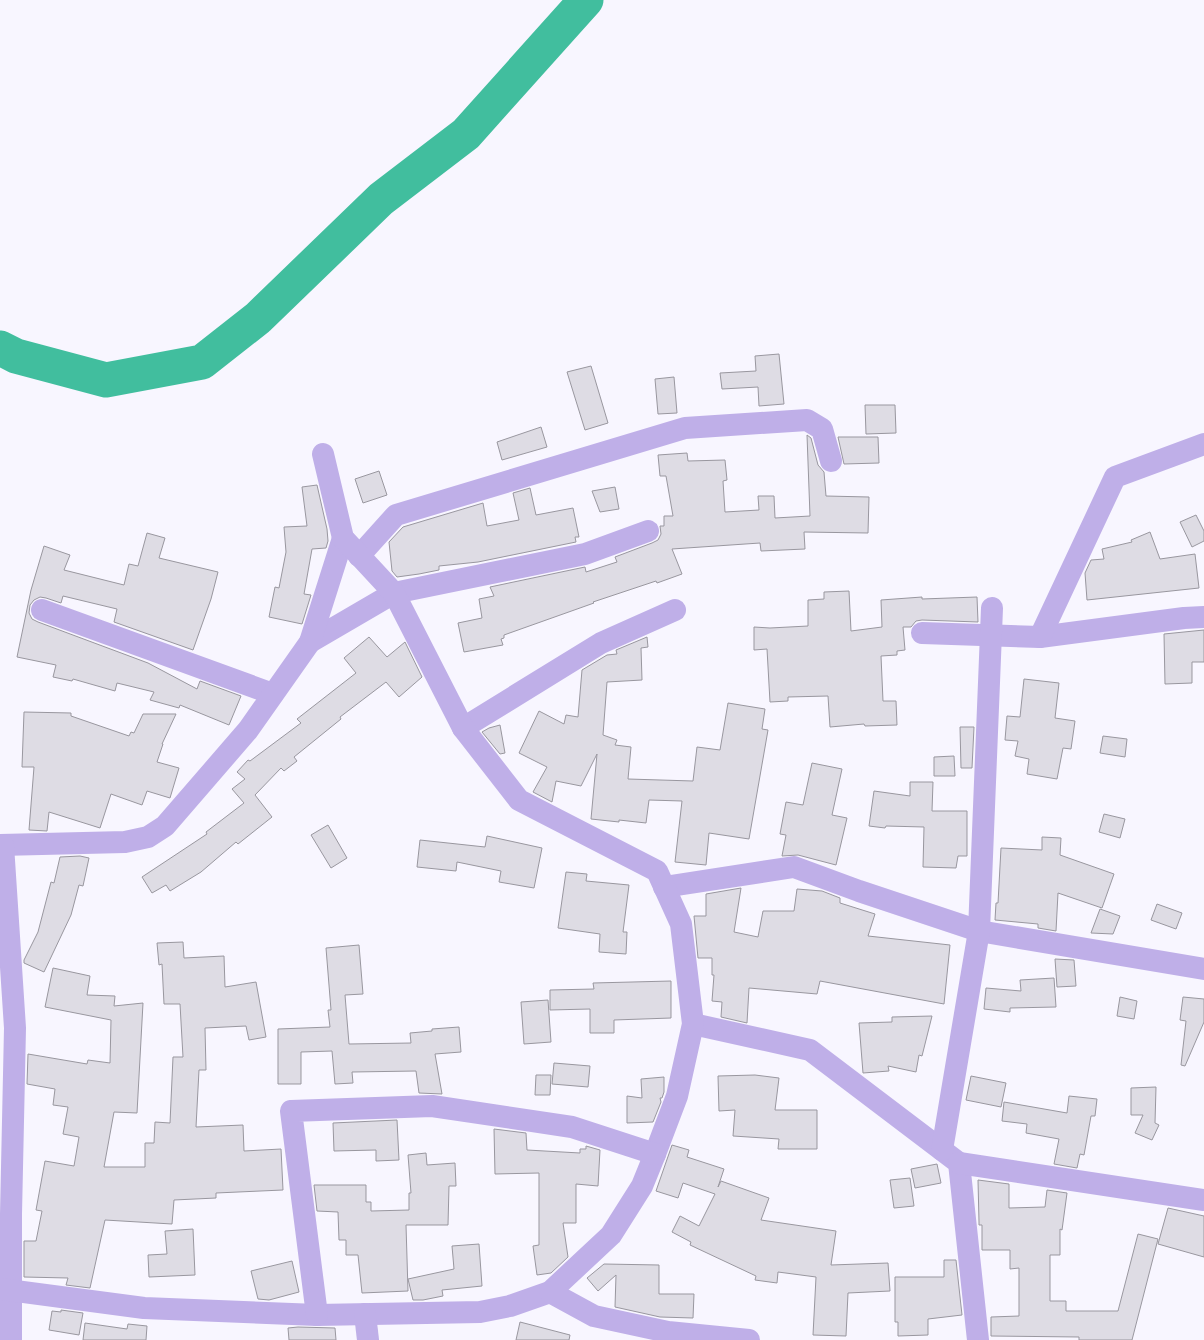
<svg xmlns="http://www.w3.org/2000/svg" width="1204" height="1340" viewBox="0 0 1204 1340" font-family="'PT Sans',sans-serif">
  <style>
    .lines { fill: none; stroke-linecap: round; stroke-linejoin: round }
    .river { stroke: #41be9e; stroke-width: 35 }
    .building { fill: #dedce4; stroke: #99979f }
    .minor { stroke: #bfafe8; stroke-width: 22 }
  </style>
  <rect width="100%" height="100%" fill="#f8f6ff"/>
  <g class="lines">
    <polyline class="river" points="0,348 16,356 106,380 202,362 258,318 381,199 466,134 586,0"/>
  </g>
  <g class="building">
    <polygon points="779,354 784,404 759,406 758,387 722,389 720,373 756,371 755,356"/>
    <polygon points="591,366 608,423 585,430 567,372"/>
    <polygon points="674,377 677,413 658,414 655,379"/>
    <polygon points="865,405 895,405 896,433 866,434"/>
    <polygon points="541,427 547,447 502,460 497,442"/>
    <polygon points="807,435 811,438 818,465 824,472 826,496 869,497 868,533 804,532 805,549 761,551 760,543 672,549 682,574 657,583 656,581 593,602 594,603 504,635 504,638 501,639 503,645 464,652 458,623 482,618 479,599 494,596 490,587 585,567 586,572 617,562 615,557 652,543 658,540 661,534 660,526 664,526 664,516 673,516 666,476 660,476 658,455 687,453 688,461 725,460 727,480 723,481 725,512 759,510 758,496 774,496 775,518 810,516"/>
    <polygon points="838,437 878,437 879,463 844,464"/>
    <polygon points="379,471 387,495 363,503 355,479"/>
    <polygon points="317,485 327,529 328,541 326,548 312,549 304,594 311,595 302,624 269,617 275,587 279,588 286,552 284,527 307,526 302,487"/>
    <polygon points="615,487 619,509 600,512 592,491"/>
    <polygon points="530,488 536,515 573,508 579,537 575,537 576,542 478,562 439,566 439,570 419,574 397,577 392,571 389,542 403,527 483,503 487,526 519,520 513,493"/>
    <polygon points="1196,515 1204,531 1204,541 1192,547 1180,522"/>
    <polygon points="1150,532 1160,559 1195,554 1199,588 1087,600 1085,573 1091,560 1104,559 1102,549 1132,542 1131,540"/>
    <polygon points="147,533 165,538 159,558 218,572 211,599 193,650 114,622 117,609 63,596 61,603 46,598 40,597 34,600 30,605 29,613 32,619 38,622 148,663 197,689 200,681 241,696 229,725 180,705 179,708 150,700 154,692 117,683 115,691 73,679 72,681 53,677 56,665 17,657 31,590 44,546 70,555 64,570 124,585 129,564 138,566"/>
    <polygon points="849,591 851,631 882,627 881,600 922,597 922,599 977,597 978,622 922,620 916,621 911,627 903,627 905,650 897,651 897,655 881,656 883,701 896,701 897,725 865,726 864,724 830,727 828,696 788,697 788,701 770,702 767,649 754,650 754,627 770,628 808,626 808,600 824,599 824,592"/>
    <polygon points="1204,630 1204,662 1192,662 1192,683 1165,684 1164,634"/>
    <polygon points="369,637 387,657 405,642 422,677 399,697 386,682 340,717 341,719 294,757 297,761 284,771 281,768 255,795 272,817 238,844 236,842 201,872 170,891 166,885 152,893 142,877 207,834 206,832 244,803 232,789 245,779 237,772 248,760 250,761 301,723 297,719 356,673 344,658"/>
    <polygon points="647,637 648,647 641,648 642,680 607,682 603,735 617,740 615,745 631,747 628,779 693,781 697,747 720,750 728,703 765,709 762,729 768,730 749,839 709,833 706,865 675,862 682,801 649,800 646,823 619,820 619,822 591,819 597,754 581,786 556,781 552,802 533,792 547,767 519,753 539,711 564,724 566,715 578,717 582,670 607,655 617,654 616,650"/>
    <polygon points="1024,679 1059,683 1055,718 1075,721 1071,749 1063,748 1057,779 1027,774 1029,759 1015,756 1018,741 1005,740 1007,716 1020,717"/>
    <polygon points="24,712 71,713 71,716 129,736 131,732 134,733 143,714 176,714 162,744 163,744 157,762 179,768 170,798 147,791 142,805 111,794 100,828 49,812 47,831 29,830 34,767 22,767"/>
    <polygon points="500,725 505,753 500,754 482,732 489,728"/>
    <polygon points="960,727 974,727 972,768 961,768"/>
    <polygon points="1103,736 1127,739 1125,757 1100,753"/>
    <polygon points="954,756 955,776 934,776 934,757"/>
    <polygon points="812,763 842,769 832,815 847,818 836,865 798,855 782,856 786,835 780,834 786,802 803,805"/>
    <polygon points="910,782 933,782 932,811 967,811 967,856 958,856 956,868 923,867 924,827 886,826 885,828 869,826 874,791 910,796"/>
    <polygon points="1104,814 1125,819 1120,838 1099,832"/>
    <polygon points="328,825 347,858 331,868 311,835"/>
    <polygon points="487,836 542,848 534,888 499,882 501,871 457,862 456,871 417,867 420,840 485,847"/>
    <polygon points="1042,837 1061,838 1060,855 1114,874 1102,908 1058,893 1056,931 1038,928 1038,924 995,920 996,903 998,903 1001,848 1042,850"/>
    <polygon points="80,856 89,858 83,886 79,885 71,915 44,972 24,963 24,960 38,932 51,882 54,883 60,857"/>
    <polygon points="566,872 587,874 586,881 629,885 623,932 627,932 626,954 599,952 600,934 558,928"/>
    <polygon points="741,888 734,932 758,937 763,911 794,911 797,889 822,891 840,898 840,903 875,914 868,936 950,945 944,1004 820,981 817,994 749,988 747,1023 721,1017 722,1002 712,1001 714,975 712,975 712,958 698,958 694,916 706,916 706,894"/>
    <polygon points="1157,904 1182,913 1176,929 1151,920"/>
    <polygon points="1100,909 1120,916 1113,934 1091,933"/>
    <polygon points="183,942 184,958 224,956 225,987 256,982 266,1037 249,1040 246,1026 205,1028 206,1070 199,1070 196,1127 243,1125 244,1151 281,1149 283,1190 216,1193 216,1198 174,1200 172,1224 105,1220 90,1288 66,1285 68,1278 24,1277 24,1241 36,1241 42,1211 36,1210 45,1161 74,1166 79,1137 63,1134 68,1107 53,1105 55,1089 27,1084 28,1054 87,1064 88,1060 110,1063 111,1020 45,1007 53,968 90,976 87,995 115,996 114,1006 143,1003 137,1113 114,1112 104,1167 145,1167 145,1143 154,1143 155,1122 170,1123 173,1057 183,1057 180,1004 164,1004 162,964 159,965 157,943"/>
    <polygon points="359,945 363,994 345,995 349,1044 411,1043 410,1033 432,1031 432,1029 459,1027 461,1052 435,1054 442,1094 419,1093 416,1071 352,1072 353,1083 335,1084 332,1051 301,1052 301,1084 278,1084 278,1029 330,1027 328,1010 331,1010 326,948"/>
    <polygon points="1055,959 1074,960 1076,986 1057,987"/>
    <polygon points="1054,978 1056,1007 1010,1008 1010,1012 984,1009 986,988 1021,991 1020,980"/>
    <polygon points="671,981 671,1018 614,1020 614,1033 590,1033 590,1009 550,1010 550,990 594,989 593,983"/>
    <polygon points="1120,997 1137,1001 1134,1019 1117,1016"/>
    <polygon points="1183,997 1204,999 1204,1022 1185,1066 1181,1065 1186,1021 1180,1020"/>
    <polygon points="548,1000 551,1042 524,1044 521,1002"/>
    <polygon points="932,1016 922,1056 919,1055 916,1072 888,1066 889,1071 863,1073 859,1023 892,1022 892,1017"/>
    <polygon points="554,1063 590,1066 588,1087 552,1084"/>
    <polygon points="536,1075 551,1075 550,1095 535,1095"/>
    <polygon points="755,1075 779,1078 775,1110 817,1110 817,1149 778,1149 779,1139 733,1136 735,1110 719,1111 718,1076"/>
    <polygon points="971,1076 1006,1083 1001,1107 966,1100"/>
    <polygon points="664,1077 664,1092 662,1098 660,1098 661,1102 653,1122 627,1123 627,1096 642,1098 641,1079"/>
    <polygon points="1156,1087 1155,1123 1159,1125 1152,1140 1135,1133 1143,1115 1131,1115 1131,1088"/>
    <polygon points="1069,1096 1097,1099 1095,1116 1091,1116 1084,1155 1080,1154 1077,1168 1054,1164 1059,1139 1026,1133 1027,1124 1002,1121 1004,1102 1067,1113"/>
    <polygon points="397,1120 399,1160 376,1161 376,1150 334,1151 333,1123"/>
    <polygon points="494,1129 526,1133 527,1150 580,1153 580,1149 586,1149 586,1146 600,1150 598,1186 576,1184 576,1223 563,1223 568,1257 551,1273 537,1275 533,1246 539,1245 539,1173 495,1174"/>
    <polygon points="672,1145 689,1150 687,1157 724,1169 718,1187 721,1181 769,1198 761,1220 836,1231 831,1265 888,1263 890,1291 848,1293 846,1336 813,1335 816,1277 778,1272 777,1283 755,1280 756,1276 690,1245 691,1242 672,1232 680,1216 699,1226 715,1194 683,1183 678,1198 656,1191"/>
    <polygon points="426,1153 427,1165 455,1163 456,1186 449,1186 448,1225 406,1225 408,1291 362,1293 358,1255 346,1255 346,1240 339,1240 338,1212 317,1211 314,1185 366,1185 366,1202 371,1202 371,1211 409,1210 409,1193 411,1193 408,1155"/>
    <polygon points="937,1164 941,1183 915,1188 911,1169"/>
    <polygon points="910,1178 914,1206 894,1208 890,1180"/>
    <polygon points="978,1180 1009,1184 1009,1208 1045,1207 1047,1190 1067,1193 1062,1230 1060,1229 1060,1255 1050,1255 1050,1301 1066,1301 1066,1311 1118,1311 1138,1234 1158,1239 1132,1340 1079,1340 1079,1337 991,1336 991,1317 1019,1316 1019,1268 1010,1269 1010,1250 982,1250 982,1225 979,1225 979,1222"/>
    <polygon points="1168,1208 1204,1216 1204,1257 1158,1244"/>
    <polygon points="193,1229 195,1275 149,1277 148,1255 167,1254 165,1231"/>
    <polygon points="479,1244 482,1286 442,1290 443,1296 423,1300 413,1300 408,1279 454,1269 452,1246"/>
    <polygon points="944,1260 956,1260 962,1315 928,1319 928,1335 898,1336 898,1322 895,1322 895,1277 944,1277"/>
    <polygon points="292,1261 299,1292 269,1300 258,1299 251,1271"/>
    <polygon points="604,1264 659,1265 659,1294 694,1294 693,1318 660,1317 615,1307 616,1275 598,1291 587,1278"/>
    <polygon points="61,1310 83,1313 79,1335 49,1330 52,1311 61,1312"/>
    <polygon points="520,1322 570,1335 569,1340 516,1340"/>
    <polygon points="85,1323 127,1329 128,1324 147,1326 146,1340 83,1340"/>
    <polygon points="298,1327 335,1328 336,1340 289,1340 288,1328"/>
  </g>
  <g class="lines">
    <g class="minor">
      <polyline points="359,556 396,515 685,428 807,420 822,429 831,461"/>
      <polyline points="42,610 273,694"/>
      <polyline points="922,633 1040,637 1184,618 1204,617"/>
      <polyline points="1040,637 1115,477 1204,444"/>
      <polyline points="310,642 394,593 585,554 648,531"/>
      <polyline points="463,728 601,643 675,610"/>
      <polyline points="0,845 125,842 148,837 165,826 248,730 310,642 343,538"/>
      <polyline points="3,845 15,1028 11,1214 11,1340"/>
      <polyline points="664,887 794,867 859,891 979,931 1204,969"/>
      <polyline points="693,1024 810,1050 959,1163 978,1340"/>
      <polyline points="942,1150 979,931 992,608"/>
      <polyline points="959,1163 1204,1200"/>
      <polyline points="0,1289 144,1308 317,1315 480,1312 510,1306 550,1292 611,1235 642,1186 655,1154 677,1096 693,1024 681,924 657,871 519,800 463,728 394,593 343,538 323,454"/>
      <polyline points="550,1292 594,1316 668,1332 749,1340"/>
      <polyline points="365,1314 368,1340"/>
      <polyline points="317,1315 291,1111 432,1106 572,1127 655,1154"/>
    </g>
  </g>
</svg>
